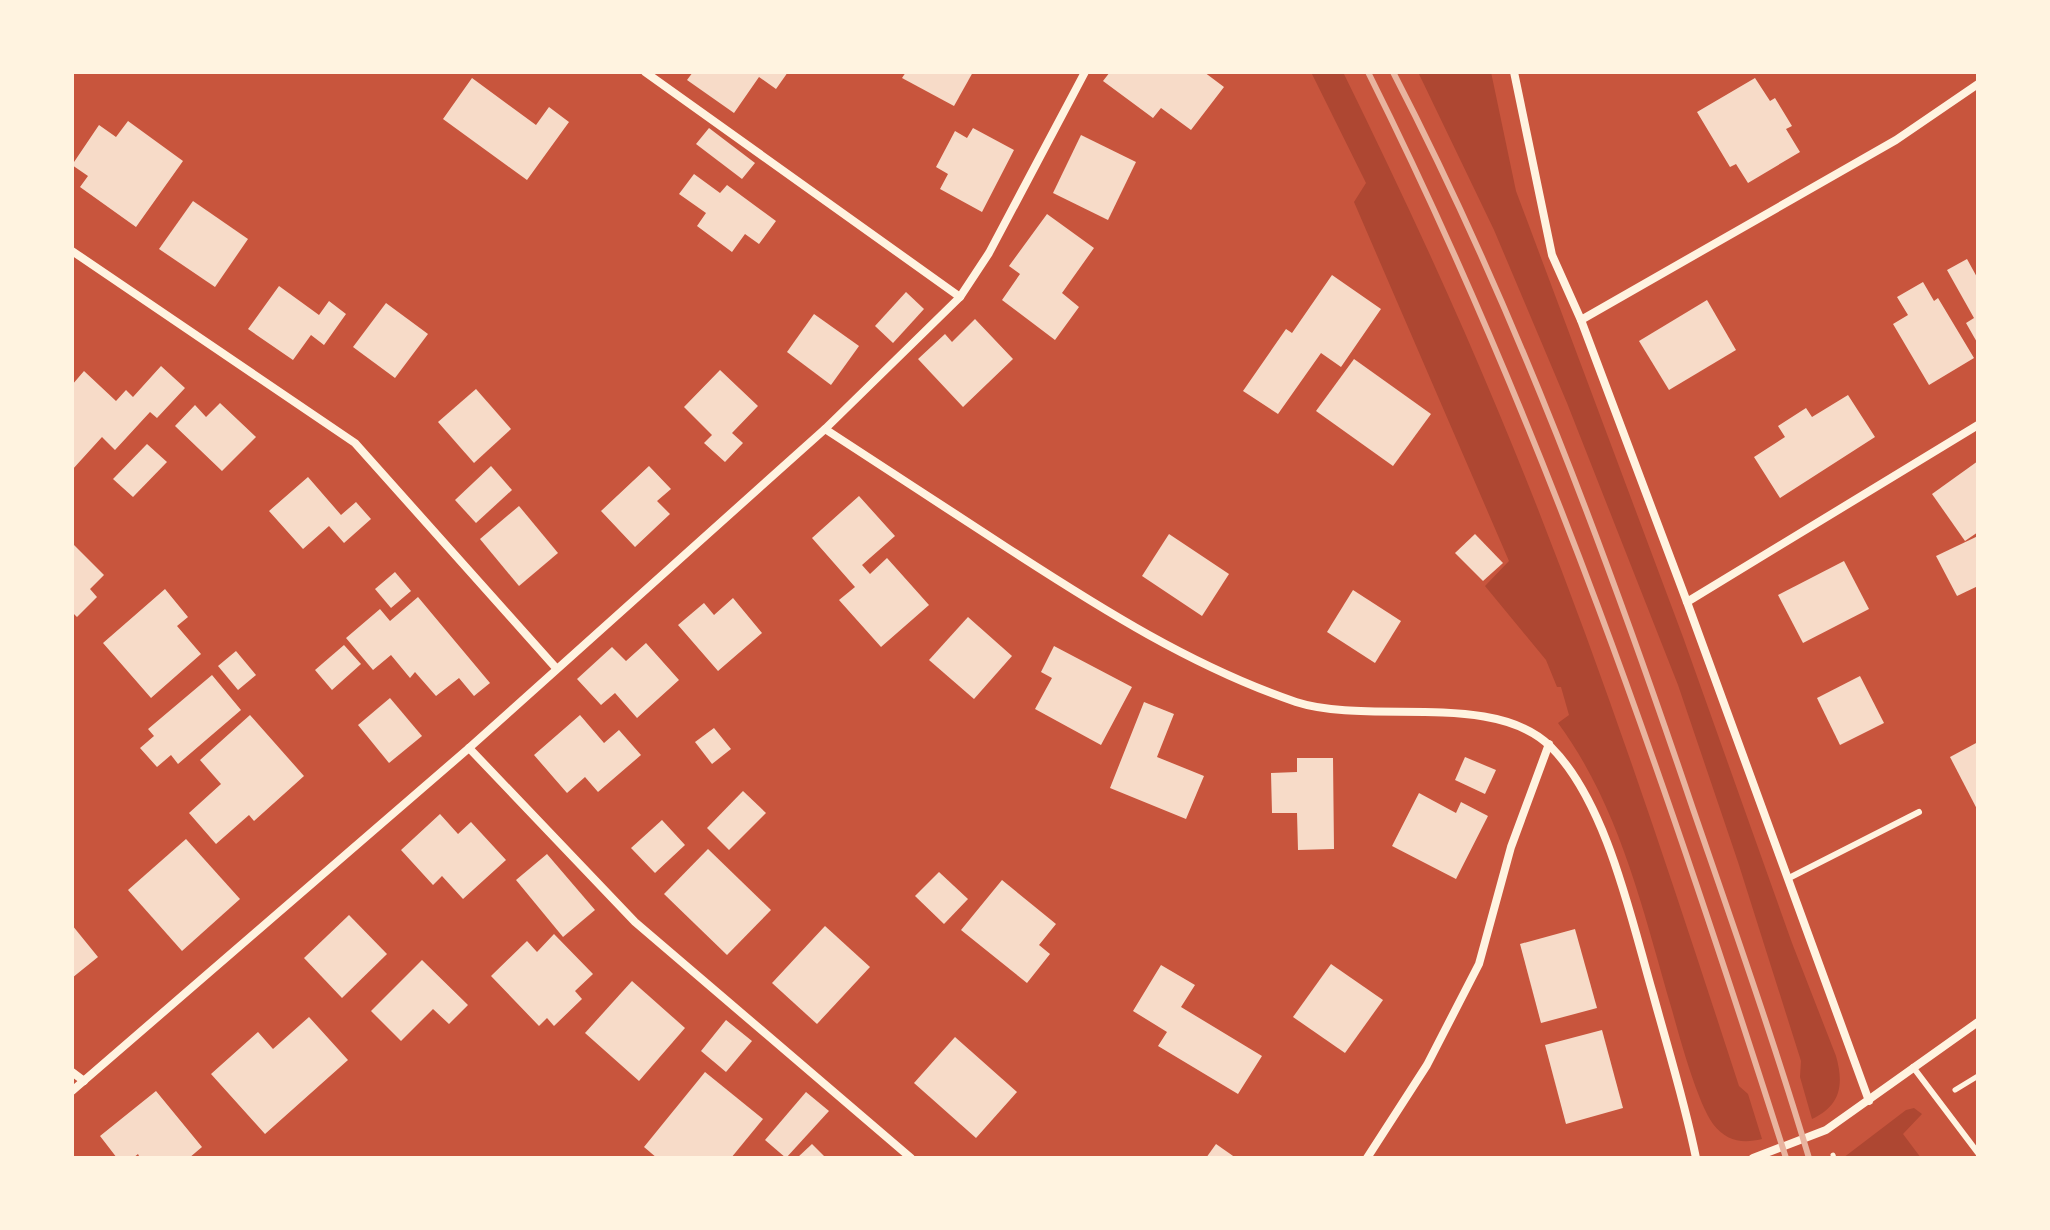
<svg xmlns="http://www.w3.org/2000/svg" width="2050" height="1230" viewBox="0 0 2050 1230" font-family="Lato,sans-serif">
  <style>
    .green { fill: #ae4732 }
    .building { fill: #f7dbc8 }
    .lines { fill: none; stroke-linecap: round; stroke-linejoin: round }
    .path { stroke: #fff3e0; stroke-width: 5 }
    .service { stroke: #fff3e0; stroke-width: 6 }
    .minor { stroke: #fff3e0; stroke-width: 8 }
    .rail { stroke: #e9b49f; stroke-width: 6 }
  </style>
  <rect width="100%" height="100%" fill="#c8553d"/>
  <g class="green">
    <path d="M 1311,72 L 1343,72 C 1398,184 1451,297 1499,413 C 1591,633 1665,859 1739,1086 L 1748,1094 L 1762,1139 C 1742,1144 1726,1141 1713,1124 C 1697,1101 1680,1039 1672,1010 C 1643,911 1620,807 1558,723 L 1569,715 L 1561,687 L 1557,687 L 1546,660 L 1485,586 L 1509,561 L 1354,202 L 1366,183 Z"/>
    <path d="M 1418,72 L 1491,72 L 1516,191 L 1683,637 L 1792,943 L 1836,1056 C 1844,1084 1841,1106 1812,1119 L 1800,1077 L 1801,1061 L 1738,862 L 1678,685 L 1567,403 L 1494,230 Z"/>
    <polygon points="1914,1108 1922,1114 1903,1134 1921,1158 1843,1158 1906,1110"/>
  </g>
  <g class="building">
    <polygon points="693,72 788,72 776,89 759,77 734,113 687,80"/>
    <polygon points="906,72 973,72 954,106 902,78"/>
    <polygon points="1110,72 1204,72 1224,87 1191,130 1161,108 1153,118 1103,81"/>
    <polygon points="472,78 536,125 549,107 569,122 527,180 443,119"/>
    <polygon points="1755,78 1770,101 1775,98 1792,126 1786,129 1800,152 1748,183 1736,164 1730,167 1697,112"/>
    <polygon points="128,121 183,161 136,227 80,187 88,176 72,165 99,125 116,137"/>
    <polygon points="709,128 755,163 742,179 696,144"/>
    <polygon points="973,128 1014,150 982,212 940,189 948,174 936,167 955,131 967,138"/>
    <polygon points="1081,135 1136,162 1108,220 1053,193"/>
    <polygon points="694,174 720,193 727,185 776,221 759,244 745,234 732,252 697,226 706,213 679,194"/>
    <polygon points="193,201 248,239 215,287 159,249"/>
    <polygon points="1047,214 1094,248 1062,293 1079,307 1055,340 1002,300 1020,274 1009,266"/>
    <polygon points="1967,259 1978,279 1978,344 1966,323 1974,318 1947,270"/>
    <polygon points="1332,275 1381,309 1341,367 1321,353 1278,414 1243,391 1286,329 1292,333"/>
    <polygon points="1923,282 1934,301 1938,298 1974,358 1929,385 1893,324 1908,315 1897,297"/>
    <polygon points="279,286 319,315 329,301 346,314 324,345 311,335 293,360 248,329"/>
    <polygon points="906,292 924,309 893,343 875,326"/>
    <polygon points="1707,300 1736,350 1669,390 1639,341"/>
    <polygon points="386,303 428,334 395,378 353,347"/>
    <polygon points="814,314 859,346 831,385 787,352"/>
    <polygon points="975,319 1013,359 963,407 918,359 945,334 952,342"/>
    <polygon points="1354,359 1431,414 1393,466 1316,411"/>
    <polygon points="161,366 185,388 157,418 150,412 115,450 102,437 72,470 72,385 84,371 116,401 126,390 133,397"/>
    <polygon points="720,370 758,406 732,433 743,443 725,462 704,443 712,435 684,407"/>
    <polygon points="476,389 511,429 474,463 438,422"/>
    <polygon points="1848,395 1875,437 1780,498 1754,457 1785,437 1778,426 1806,408 1812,417"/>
    <polygon points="220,403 256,437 222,471 175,426 195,405 206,417"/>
    <polygon points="147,444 167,462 133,497 113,479"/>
    <polygon points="1978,461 1978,532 1965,541 1932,494"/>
    <polygon points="491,466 512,490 476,523 455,500"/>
    <polygon points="649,466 671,489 657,501 670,514 635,547 601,511"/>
    <polygon points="308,477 341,515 356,502 371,519 344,543 329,526 303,549 269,511"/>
    <polygon points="859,496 895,536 862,565 870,574 887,558 929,605 881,647 839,600 855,587 812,538"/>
    <polygon points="519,506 558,553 519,586 480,539"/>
    <polygon points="1169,534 1229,574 1202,616 1142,576"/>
    <polygon points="1475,534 1503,563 1483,581 1455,553"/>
    <polygon points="1978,536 1978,586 1957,596 1936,556"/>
    <polygon points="72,543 104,575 90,589 97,597 77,617 72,612"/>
    <polygon points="1844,561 1869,609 1803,643 1778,595"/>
    <polygon points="395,572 411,591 391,608 375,589"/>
    <polygon points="165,589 188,617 177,626 201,654 151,698 103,643"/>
    <polygon points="1353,590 1401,621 1375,663 1327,632"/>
    <polygon points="418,597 490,683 474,696 459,678 436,696 415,672 410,678 391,655 373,670 346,638 380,609 390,621"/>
    <polygon points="733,598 762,633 718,671 678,625 704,603 714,615"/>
    <polygon points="968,617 1012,656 974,699 929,660"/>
    <polygon points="646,643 679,680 637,718 615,693 601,705 577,679 612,647 626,661"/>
    <polygon points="344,645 361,664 332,690 315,670"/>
    <polygon points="1054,646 1132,687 1101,745 1035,709 1052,678 1041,672"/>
    <polygon points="236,651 256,675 238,690 218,666"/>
    <polygon points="212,675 241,710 178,764 171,755 157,767 140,748 154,736 148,729"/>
    <polygon points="1860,676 1884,723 1840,745 1817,698"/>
    <polygon points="390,698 422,736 389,763 358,725"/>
    <polygon points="1144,702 1174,714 1157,757 1204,776 1186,819 1110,788"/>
    <polygon points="250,715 304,776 254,821 249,815 216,844 189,813 221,784 200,760"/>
    <polygon points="580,715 604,743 619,730 641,755 598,792 585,777 567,793 534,755"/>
    <polygon points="714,728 731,749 712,764 695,742"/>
    <polygon points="1978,742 1978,811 1950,757"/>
    <polygon points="1465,757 1496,770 1485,794 1455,780"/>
    <polygon points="1297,758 1333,758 1334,849 1298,850 1297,813 1272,813 1271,773 1297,772"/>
    <polygon points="743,791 766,813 729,850 707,828"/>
    <polygon points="1419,793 1456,813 1461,802 1488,816 1456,879 1392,846"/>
    <polygon points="440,814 458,834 471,822 506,860 463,899 442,876 433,885 401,850"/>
    <polygon points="662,820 685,845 655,873 631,848"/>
    <polygon points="186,839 240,899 182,951 128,890"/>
    <polygon points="708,849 771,910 727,955 664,894"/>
    <polygon points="547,854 595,910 563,937 516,880"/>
    <polygon points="939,872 968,899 944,924 915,896"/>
    <polygon points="1002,880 1056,924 1039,945 1050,954 1027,983 961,930"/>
    <polygon points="349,915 387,954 342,998 304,958"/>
    <polygon points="72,925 98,957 72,978"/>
    <polygon points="825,926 870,967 817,1024 772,983"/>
    <polygon points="1575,929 1597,1008 1541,1023 1520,944"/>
    <polygon points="554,934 593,974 575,991 582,999 554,1026 547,1018 539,1026 491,976 527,941 537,952"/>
    <polygon points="422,960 468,1005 449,1024 433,1009 401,1041 371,1011"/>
    <polygon points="1331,964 1383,1000 1345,1053 1293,1017"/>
    <polygon points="1161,965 1195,985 1181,1007 1262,1056 1238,1094 1158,1046 1167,1032 1133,1011"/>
    <polygon points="632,981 685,1028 639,1081 585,1033"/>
    <polygon points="309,1017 348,1060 265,1134 211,1074 258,1032 273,1049"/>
    <polygon points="726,1020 752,1041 726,1072 701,1051"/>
    <polygon points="1602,1030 1623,1108 1566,1124 1545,1045"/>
    <polygon points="955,1037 1017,1092 976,1138 914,1083"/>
    <polygon points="705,1072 763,1119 731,1158 657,1158 644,1147"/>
    <polygon points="156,1091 202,1147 189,1158 140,1158 138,1154 133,1158 117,1158 100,1136"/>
    <polygon points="806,1092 829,1111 786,1158 765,1140"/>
    <polygon points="812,1144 826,1158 797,1158"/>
    <polygon points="1216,1144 1236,1158 1206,1158"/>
  </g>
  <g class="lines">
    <g class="path">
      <polyline points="1955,1090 1978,1076"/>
      <polyline points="1833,1155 1834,1158"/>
    </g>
    <g class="service">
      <polyline points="1789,878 1919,812"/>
      <polyline points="1913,1067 1978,1153"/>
    </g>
    <g class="minor">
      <polyline points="645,72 960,297"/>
      <polyline points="1514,72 1552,255 1581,320 1687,602 1869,1101"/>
      <polyline points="72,251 355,443 556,668"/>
      <polyline points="1581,320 1896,140 1978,84"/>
      <polyline points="825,429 960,297 989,253 1085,72"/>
      <polyline points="1687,602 1978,425"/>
      <polyline points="469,748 635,922 911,1158"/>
      <polyline points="72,1072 84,1081"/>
      <path d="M 72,1091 L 469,748 L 825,429 C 886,469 948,509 1009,549 C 1100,608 1193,667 1296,702 C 1371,726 1494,690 1551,747 C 1607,803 1631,919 1653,994 C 1668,1049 1685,1103 1696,1158"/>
      <polyline points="1367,1158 1427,1065 1479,964 1511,847 1549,744"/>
      <polyline points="1753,1158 1826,1130 1978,1022"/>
    </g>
    <g class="rail">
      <path d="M 1368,72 C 1542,420 1668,788 1786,1158"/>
      <path d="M 1393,72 C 1515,308 1608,558 1693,809 C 1733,925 1774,1041 1809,1158"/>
    </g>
  </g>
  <rect width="2050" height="1230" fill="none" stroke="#fff3e0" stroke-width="148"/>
</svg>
